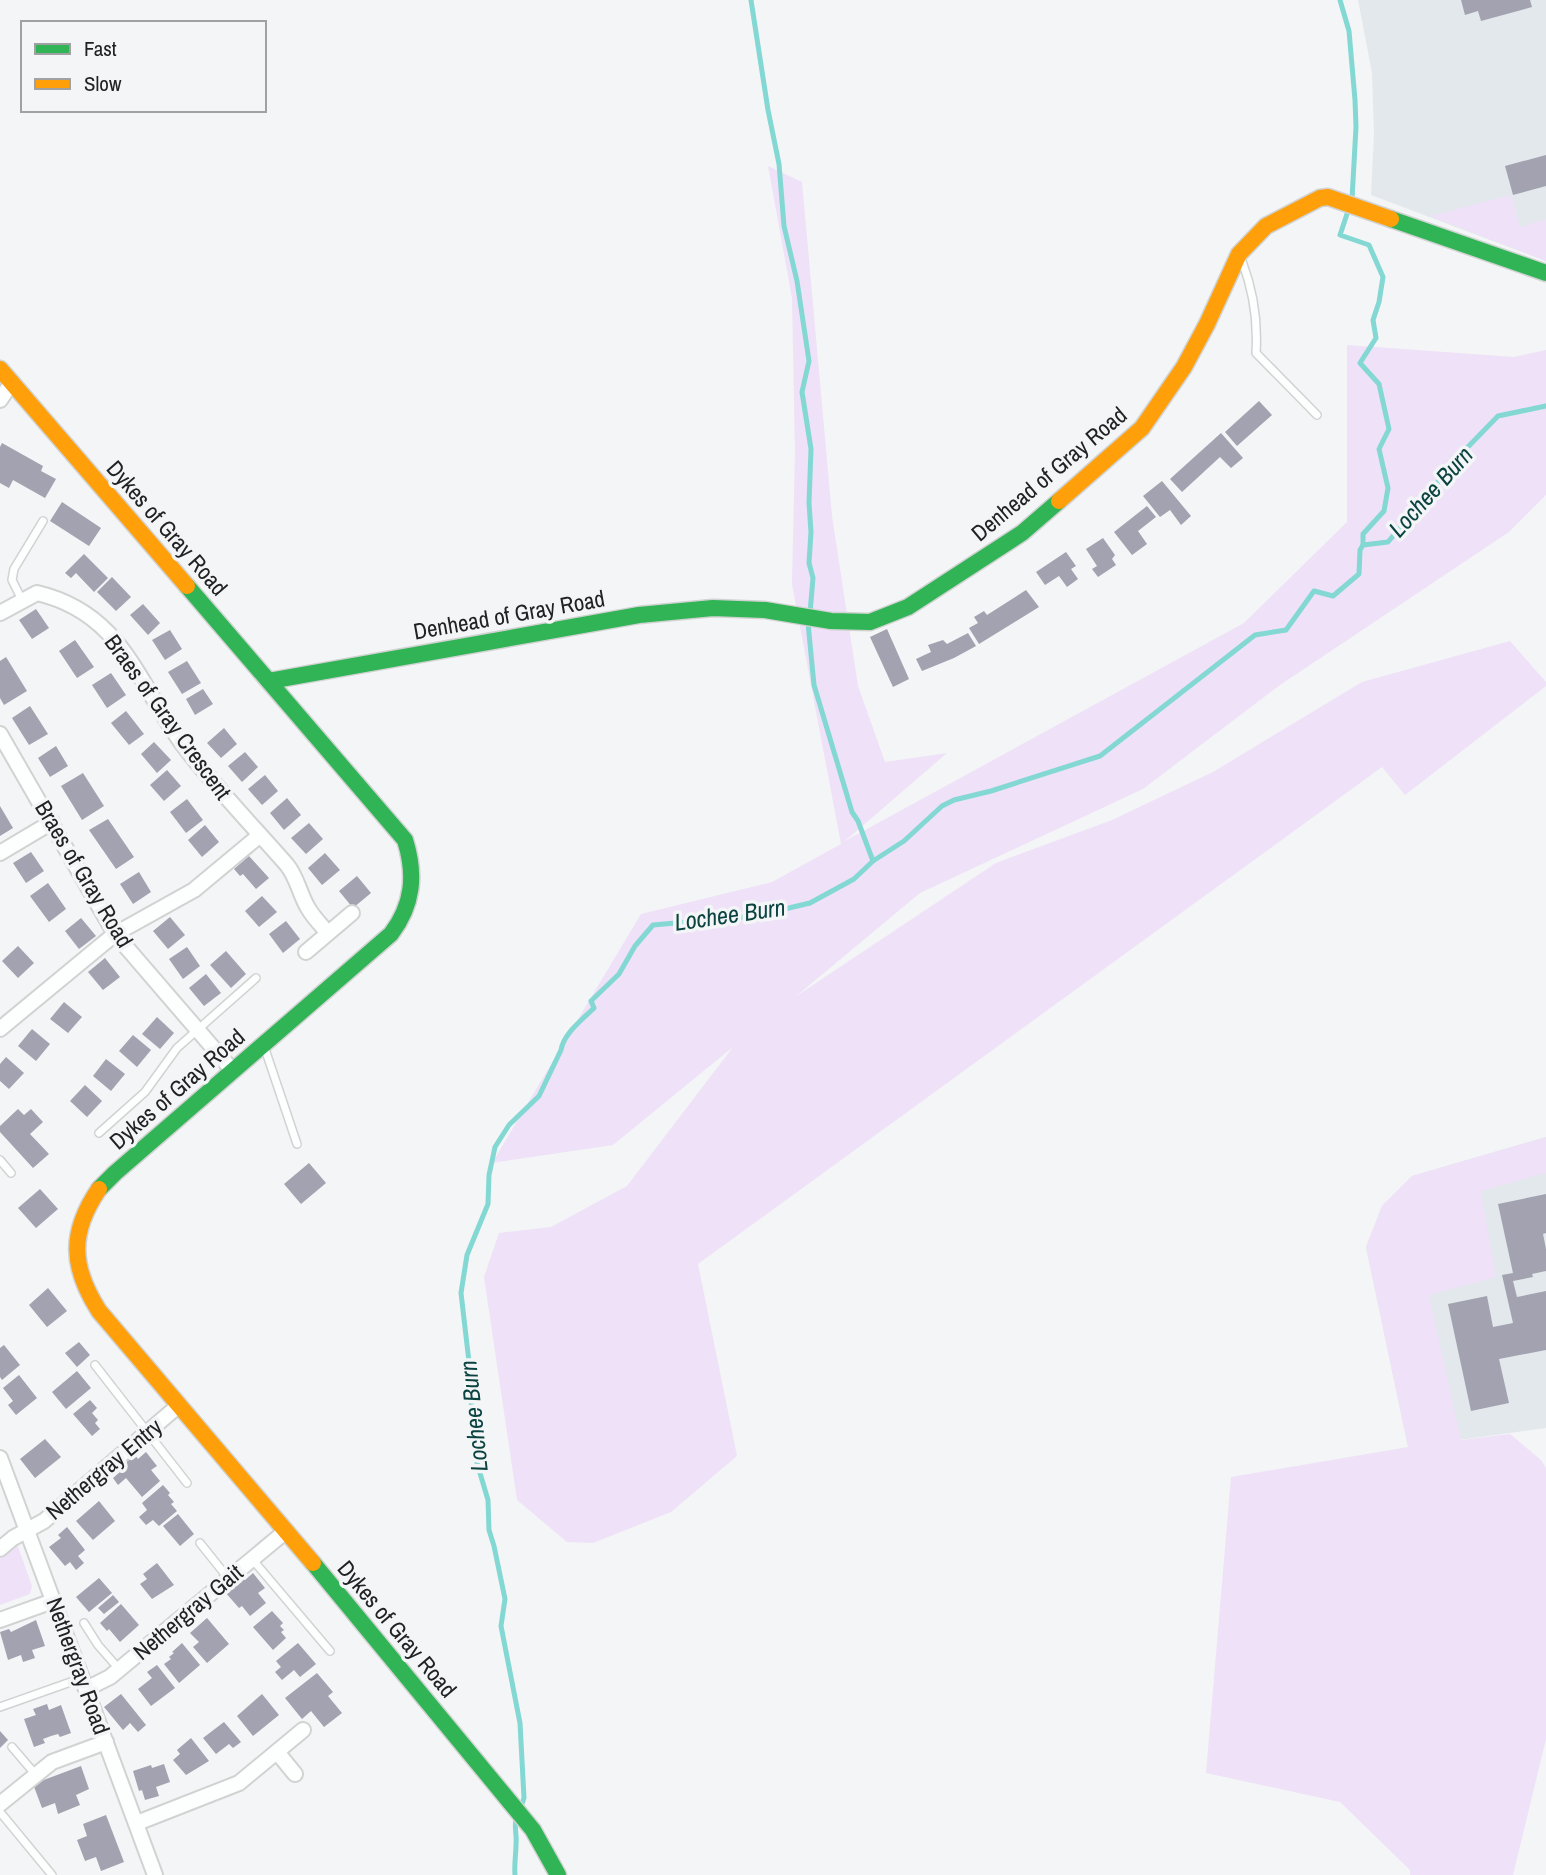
<svg xmlns="http://www.w3.org/2000/svg" width="1546" height="1875" viewBox="0 0 1546 1875" font-family="'Archivo Narrow',sans-serif">
  <style>
    .built { fill: #e3e8ec }
    .green { fill: #eee1f8 }
    .lines { fill: none; stroke-linecap: round; stroke-linejoin: round }
    .stream { stroke: #83d8d3; stroke-width: 5 }
    .building { fill: #a2a2b0 }
    .lane-casing { stroke: #d1d3d3; stroke-width: 10 }
    .street-casing { stroke: #d1d3d3; stroke-width: 18 }
    .fast-casing { stroke: #d1d3d3; stroke-width: 19 }
    .slow-casing { stroke: #d1d3d3; stroke-width: 19 }
    .lane { stroke: #fdfefe; stroke-width: 7 }
    .street { stroke: #fdfefe; stroke-width: 14 }
    .fast { stroke: #30b455; stroke-width: 16 }
    .slow { stroke: #ff9f0a; stroke-width: 16 }
    .labels { text-anchor: middle; stroke-width: 7; stroke-linejoin: round; paint-order: stroke }
    .street-label { font-size: 23px; fill: #212223; stroke: #f3f5f7 }
    .water-label { font-size: 24px; font-style: italic; fill: #0b4340; stroke: #f3f5f7 }
  </style>
  <rect width="100%" height="100%" fill="#f4f5f6"/>
  <g class="built">
    <polygon points="1358,0 1546,0 1546,261 1371,195 1374,133 1372,73"/>
    <polygon points="1546,1137 1546,1428 1408,1447 1366,1247 1382,1206 1412,1176"/>
  </g>
  <g class="green">
    <polygon points="768,166 802,182 832,516 858,686 885,762 947,753 845,841 1244,623 1347,522 1347,345 1514,357 1546,350 1546,495 1509,532 1280,685 1143,789 920,893 795,997 996,863 1112,820 1213,772 1362,682 1510,641 1546,682 1546,686 1405,795 1382,767 698,1264 737,1456 671,1512 593,1543 567,1542 517,1500 484,1277 499,1233 551,1227 627,1186 733,1047 613,1145 492,1163 641,914 772,882 841,844 792,584 795,452 792,298"/>
    <polygon points="1511,195 1520,227 1546,219 1546,261 1430,216"/>
    <polygon points="1546,1137 1546,1173 1481,1191 1496,1277 1429,1295 1461,1440 1510,1434 1541,1460 1546,1468 1546,1739 1513,1875 1410,1875 1410,1870 1340,1802 1206,1773 1231,1477 1408,1447 1366,1247 1382,1206 1412,1176"/>
    <polygon points="17,1544 32,1586 30,1594 0,1605 0,1559"/>
  </g>
  <g class="lines">
    <g class="stream">
      <polyline points="751,0 768,110 779,164 784,226 797,281 809,361 802,392 811,449 809,503 811,532 809,563 813,578 810,613"/>
      <polyline points="1340,0 1349,31 1355,100 1356,127 1352,199"/>
      <polyline points="1363,545 1388,542 1463,452 1498,416 1546,406"/>
      <polyline points="808,623 814,685 852,812 858,821 873,861"/>
      <path d="M 521,1807 L 524,1798 L 520,1723 L 501,1626 L 505,1599 L 494,1546 L 489,1530 L 488,1500 L 477,1463 L 475,1420 L 468,1389 L 469,1362 L 461,1293 L 467,1255 L 488,1204 L 489,1175 L 495,1147 L 509,1125 L 539,1096 L 561,1050 C 564,1033 582,1020 594,1008 L 591,1001 L 619,974 L 635,946 L 653,925 L 755,916 L 810,903 L 854,879 L 873,861 L 904,841 L 942,806 L 954,800 L 991,791 L 1100,756 L 1255,635 L 1286,630 L 1314,591 L 1333,596 L 1359,574 L 1360,550 L 1363,545 L 1363,534 L 1384,511 L 1388,488 L 1379,449 L 1389,429 L 1379,384 L 1360,363 L 1376,338 L 1373,320 L 1379,302 L 1383,277 L 1369,245 L 1340,235 L 1349,208"/>
      <path d="M 515,1875 C 514,1864 516,1855 516,1844 C 517,1835 514,1828 516,1819"/>
    </g>
  </g>
  <g class="building">
    <polygon points="1461,0 1530,0 1532,7 1481,21 1478,11 1465,15"/>
    <polygon points="1546,155 1546,186 1513,195 1505,166"/>
    <polygon points="1259,401 1272,415 1237,446 1225,432"/>
    <polygon points="1221,433 1243,458 1231,468 1220,457 1182,492 1170,479"/>
    <polygon points="2,443 43,466 41,471 56,479 45,498 13,480 9,488 0,483 0,447"/>
    <polygon points="1162,481 1191,516 1181,525 1170,510 1160,517 1143,496"/>
    <polygon points="62,502 101,528 89,546 50,521"/>
    <polygon points="1147,506 1156,517 1138,531 1147,544 1132,555 1114,532"/>
    <polygon points="1103,538 1115,555 1112,559 1116,565 1098,577 1092,569 1097,566 1086,549"/>
    <polygon points="1066,552 1076,566 1071,569 1078,579 1067,587 1059,576 1045,585 1036,572"/>
    <polygon points="84,554 108,578 94,592 76,573 71,578 65,573"/>
    <polygon points="112,577 131,597 116,611 97,592"/>
    <polygon points="1026,590 1039,607 979,644 969,628 978,623 974,617 984,611 987,615"/>
    <polygon points="143,604 160,623 148,635 130,615"/>
    <polygon points="36,609 49,628 32,639 19,620"/>
    <polygon points="887,629 909,679 893,687 870,637"/>
    <polygon points="170,630 182,649 165,660 152,640"/>
    <polygon points="968,633 976,646 954,658 922,671 916,659 931,652 928,645 943,640 947,644"/>
    <polygon points="75,640 94,667 77,678 59,651"/>
    <polygon points="6,657 27,691 4,705 0,698 0,661"/>
    <polygon points="187,661 201,683 182,694 168,672"/>
    <polygon points="111,673 126,695 107,708 92,685"/>
    <polygon points="203,689 213,704 195,715 186,699"/>
    <polygon points="30,706 48,734 29,745 12,718"/>
    <polygon points="126,711 144,734 129,745 111,723"/>
    <polygon points="224,728 237,744 221,758 207,743"/>
    <polygon points="154,742 171,760 157,773 141,754"/>
    <polygon points="56,746 68,766 50,777 38,758"/>
    <polygon points="245,752 258,767 242,782 228,766"/>
    <polygon points="167,770 181,786 164,801 150,785"/>
    <polygon points="83,773 104,806 82,820 61,786"/>
    <polygon points="265,775 278,791 262,805 248,789"/>
    <polygon points="287,798 301,815 284,830 270,813"/>
    <polygon points="187,799 203,820 186,833 170,812"/>
    <polygon points="0,806 13,828 0,836"/>
    <polygon points="108,819 134,857 116,869 89,830"/>
    <polygon points="309,823 323,839 306,854 291,838"/>
    <polygon points="205,825 219,842 202,857 188,840"/>
    <polygon points="31,852 44,871 26,883 13,863"/>
    <polygon points="325,853 340,870 322,885 308,868"/>
    <polygon points="249,856 269,878 256,889 243,874 240,876 234,869"/>
    <polygon points="139,872 151,892 133,904 120,884"/>
    <polygon points="357,876 371,893 353,908 339,891"/>
    <polygon points="48,883 66,909 49,922 30,896"/>
    <polygon points="262,896 277,912 259,927 245,911"/>
    <polygon points="170,917 185,935 168,949 153,931"/>
    <polygon points="81,918 96,936 79,949 65,931"/>
    <polygon points="286,921 300,939 283,953 269,934"/>
    <polygon points="18,946 34,963 18,978 2,961"/>
    <polygon points="187,947 200,966 183,979 169,959"/>
    <polygon points="226,951 246,974 231,988 210,965"/>
    <polygon points="105,958 120,977 103,990 88,972"/>
    <polygon points="206,974 221,993 204,1006 189,988"/>
    <polygon points="64,1002 82,1017 68,1033 50,1019"/>
    <polygon points="157,1017 174,1033 160,1049 142,1034"/>
    <polygon points="32,1029 50,1044 36,1061 18,1046"/>
    <polygon points="133,1035 151,1050 137,1067 119,1051"/>
    <polygon points="6,1057 24,1073 9,1089 0,1081 0,1064"/>
    <polygon points="106,1059 125,1074 111,1091 93,1076"/>
    <polygon points="85,1085 102,1101 87,1117 70,1101"/>
    <polygon points="18,1109 24,1115 31,1109 43,1122 30,1134 49,1154 33,1168 0,1132 0,1126"/>
    <polygon points="309,1163 326,1183 301,1204 284,1184"/>
    <polygon points="40,1189 58,1209 36,1228 18,1208"/>
    <polygon points="1546,1194 1546,1233 1543,1234 1546,1249 1546,1271 1532,1274 1533,1277 1513,1281 1517,1297 1546,1291 1546,1350 1499,1359 1509,1403 1471,1411 1448,1304 1487,1296 1493,1327 1513,1323 1502,1275 1513,1273 1498,1204"/>
    <polygon points="48,1288 67,1311 47,1327 29,1305"/>
    <polygon points="79,1342 90,1355 77,1367 65,1353"/>
    <polygon points="4,1345 20,1365 2,1380 0,1377 0,1348"/>
    <polygon points="77,1371 91,1388 66,1409 52,1392"/>
    <polygon points="19,1375 37,1398 16,1415 8,1405 13,1401 3,1388"/>
    <polygon points="90,1400 97,1408 92,1413 98,1420 95,1423 100,1429 92,1436 73,1414"/>
    <polygon points="45,1439 61,1457 35,1478 20,1459"/>
    <polygon points="146,1452 157,1466 151,1470 160,1481 142,1497 126,1478 118,1485 113,1478 120,1472 118,1469 135,1455 138,1459"/>
    <polygon points="163,1485 170,1493 168,1495 174,1502 171,1504 177,1511 159,1526 153,1520 146,1525 139,1517 147,1510 142,1503"/>
    <polygon points="99,1501 115,1521 93,1540 76,1521"/>
    <polygon points="178,1514 194,1534 180,1546 163,1526"/>
    <polygon points="67,1527 85,1550 78,1556 84,1563 76,1570 70,1562 65,1566 49,1547 61,1538 58,1535"/>
    <polygon points="157,1563 174,1585 152,1599 140,1584 147,1579 143,1574"/>
    <polygon points="253,1573 265,1588 258,1593 266,1603 250,1616 242,1606 239,1608 225,1592 243,1577 245,1580"/>
    <polygon points="99,1578 112,1593 89,1612 76,1597"/>
    <polygon points="113,1595 119,1602 104,1614 98,1608"/>
    <polygon points="121,1604 139,1625 120,1642 109,1629 107,1631 100,1623"/>
    <polygon points="272,1611 283,1623 280,1626 284,1630 281,1632 286,1638 273,1650 253,1627"/>
    <polygon points="207,1618 229,1644 207,1663 193,1647 199,1642 190,1633"/>
    <polygon points="36,1620 45,1646 32,1650 35,1658 23,1662 21,1655 8,1660 0,1632 9,1629 11,1632"/>
    <polygon points="182,1643 200,1665 179,1683 164,1664 171,1659 169,1657 174,1653 172,1652"/>
    <polygon points="298,1643 316,1664 300,1677 294,1670 282,1680 275,1672 281,1667 276,1661"/>
    <polygon points="157,1665 175,1688 151,1706 138,1689 152,1678 147,1672"/>
    <polygon points="317,1673 333,1692 328,1696 342,1713 324,1727 311,1711 302,1719 285,1698"/>
    <polygon points="121,1694 146,1725 138,1732 130,1723 123,1730 104,1707"/>
    <polygon points="262,1694 279,1715 253,1736 237,1716"/>
    <polygon points="47,1704 49,1710 61,1705 71,1733 60,1737 58,1734 51,1736 43,1739 45,1743 34,1747 24,1719 36,1715 33,1709"/>
    <polygon points="224,1722 241,1742 233,1748 229,1744 216,1754 203,1738"/>
    <polygon points="0,1731 8,1740 0,1748"/>
    <polygon points="191,1738 209,1761 186,1775 173,1760 180,1754 177,1750"/>
    <polygon points="164,1764 170,1782 156,1787 159,1796 145,1800 142,1790 139,1791 133,1771 151,1765 152,1768"/>
    <polygon points="81,1766 89,1789 76,1795 80,1805 58,1814 55,1803 42,1808 33,1784"/>
    <polygon points="106,1815 124,1862 101,1871 96,1857 85,1861 77,1840 87,1836 83,1824"/>
  </g>
  <g class="lines">
    <g class="lane-casing">
      <g id="lane">
        <path d="M 1242,261 C 1253,290 1258,322 1256,353 L 1317,415"/>
        <polyline points="22,600 12,580 14,569 43,521"/>
        <polyline points="265,1049 297,1144"/>
        <polyline points="99,1133 145,1092 177,1048 256,978"/>
        <polyline points="0,1160 11,1173"/>
        <polyline points="95,1365 187,1483"/>
        <polyline points="200,1543 228,1578"/>
        <polyline points="252,1559 330,1651"/>
        <polyline points="84,1623 98,1645 119,1669"/>
        <polyline points="0,1707 82,1678"/>
        <polyline points="12,1747 36,1775"/>
        <polyline points="0,1812 52,1875"/>
      </g>
    </g>
    <g class="street-casing">
      <g id="street">
        <polyline points="0,400 12,382"/>
        <path d="M 0,613 L 37,593 C 122,613 137,682 183,745 C 215,787 252,825 287,865 C 297,877 300,895 308,908 C 313,917 321,925 328,933"/>
        <polyline points="0,734 115,934 233,1071"/>
        <polyline points="0,853 52,822"/>
        <polyline points="306,952 352,913"/>
        <polyline points="0,1029 115,934 194,890 259,836"/>
        <polyline points="0,1458 155,1875"/>
        <polyline points="0,1549 13,1538 44,1521 178,1406"/>
        <polyline points="0,1620 53,1601"/>
        <polyline points="86,1689 110,1677 286,1531"/>
        <polyline points="277,1752 295,1774"/>
        <polyline points="0,1804 52,1762 106,1742"/>
        <polyline points="137,1823 239,1783 303,1730"/>
      </g>
    </g>
    <g class="fast-casing">
      <g id="fast">
        <polyline points="1391,219 1546,273"/>
        <polyline points="269,681 639,615 713,608 765,610 831,621 870,622 908,607 1022,533 1059,501"/>
        <path d="M 99,1189 L 115,1173 L 391,934 C 413,905 416,875 405,840 L 187,586"/>
        <polyline points="313,1563 533,1830 558,1875"/>
      </g>
    </g>
    <g class="slow-casing">
      <g id="slow">
        <polyline points="0,369 187,586"/>
        <polyline points="1059,501 1142,428 1184,367 1207,324 1239,254 1266,226 1320,198 1328,197 1391,219"/>
        <path d="M 99,1189 C 69,1233 71,1267 99,1311 L 313,1563"/>
      </g>
    </g>
    <use href="#lane" class="lane"/>
    <use href="#street" class="street"/>
    <use href="#fast" class="fast"/>
    <use href="#slow" class="slow"/>
  </g>
  <g class="labels">
    <g class="street-label">
      <text transform="translate(1049 474) rotate(-40)" y="8">Denhead of Gray Road</text>
      <text transform="translate(167 528) rotate(49)" y="8">Dykes of Gray Road</text>
      <text transform="translate(509 615) rotate(-10)" y="8">Denhead of Gray Road</text>
      <text transform="translate(168 717) rotate(54)" y="8">Braes of Gray Crescent</text>
      <text transform="translate(84 874) rotate(59)" y="8">Braes of Gray Road</text>
      <text transform="translate(177 1089) rotate(-41)" y="8">Dykes of Gray Road</text>
      <text transform="translate(104 1469) rotate(-40)" y="8">Nethergray Entry</text>
      <text transform="translate(188 1612) rotate(-40)" y="8">Nethergray Gait</text>
      <text transform="translate(397 1629) rotate(50)" y="8">Dykes of Gray Road</text>
      <text transform="translate(78 1666) rotate(70)" y="8">Nethergray Road</text>
    </g>
    <g class="water-label">
      <text transform="translate(1431 492) rotate(-48)" y="8">Lochee Burn</text>
      <text transform="translate(730 915) rotate(-8)" y="8">Lochee Burn</text>
      <text transform="translate(474 1416) rotate(-96)" y="8">Lochee Burn</text>
    </g>
  </g>
  <rect x="21" y="21" width="245" height="91" fill="#f3f5f7" stroke="#9fa1a2" stroke-width="2"/>
  <rect x="35" y="44" width="35" height="10" fill="#30b455" stroke="#9fa1a2" stroke-width="2"/>
  <text x="84" y="56" font-size="21" fill="#212223">Fast</text>
  <rect x="35" y="79" width="35" height="10" fill="#ff9f0a" stroke="#9fa1a2" stroke-width="2"/>
  <text x="84" y="91" font-size="21" fill="#212223">Slow</text>
</svg>
